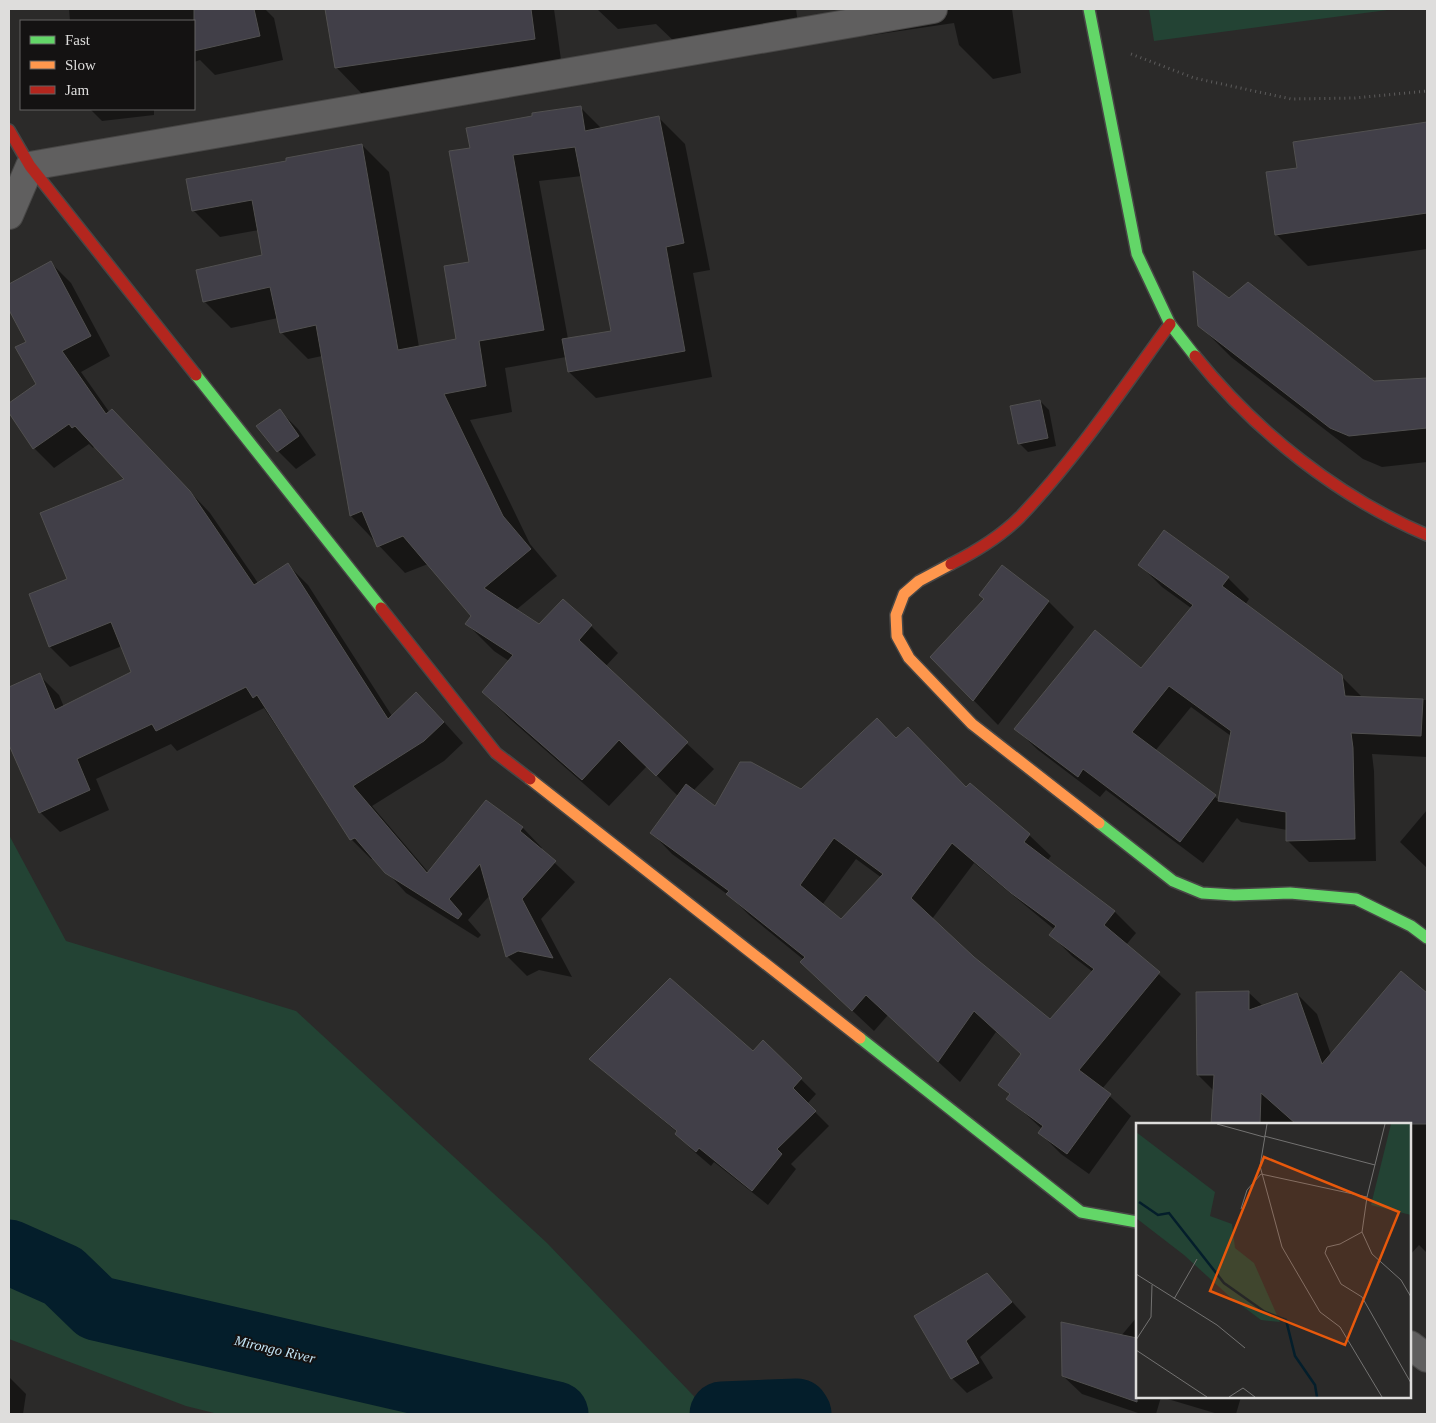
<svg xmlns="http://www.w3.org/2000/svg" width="1436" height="1423" viewBox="0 0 1436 1423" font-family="Georgia,serif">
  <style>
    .green { fill: #234334 }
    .shadow { fill: #0007; fill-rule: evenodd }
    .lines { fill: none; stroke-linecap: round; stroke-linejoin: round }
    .river { stroke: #041e2b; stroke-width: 65 }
    .building { fill: #413f48; stroke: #515050; fill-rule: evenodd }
    .street-casing { stroke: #484746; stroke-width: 30 }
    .fast-casing { stroke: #484746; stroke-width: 14 }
    .slow-casing { stroke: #484746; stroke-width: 14 }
    .jam-casing { stroke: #484746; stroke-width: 14 }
    .path { stroke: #5d5c5c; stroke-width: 3; stroke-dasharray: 1 4; stroke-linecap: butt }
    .street { stroke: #605f5f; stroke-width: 28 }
    .fast { stroke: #63d668; stroke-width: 11 }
    .slow { stroke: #ff974d; stroke-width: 11 }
    .jam { stroke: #b3261e; stroke-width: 11 }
    .labels { text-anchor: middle; stroke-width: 4; stroke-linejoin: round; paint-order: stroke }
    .water-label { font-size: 14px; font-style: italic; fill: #c6e8f9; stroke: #141212 }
    .inset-river { fill: none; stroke: #041e2b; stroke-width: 2.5 }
    .inset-road { fill: none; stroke: #737271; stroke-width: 1 }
    .view { fill: #e8590c; fill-opacity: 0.15; stroke: #e8590c; stroke-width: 2.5 }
    .inset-edge { fill: none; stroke: #dedddc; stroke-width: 2.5 }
  </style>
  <rect width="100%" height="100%" fill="#2b2a29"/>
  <g class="green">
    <polygon points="1149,9 1395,9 1154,41"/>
    <polygon points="9,835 66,941 296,1011 547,1243 711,1414 218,1414 186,1406 9,1339"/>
  </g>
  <g class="shadow">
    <polygon points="69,9 265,9 274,18 283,60 215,75 200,60 194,62 194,21 70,21"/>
    <polygon points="327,9 554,9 562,67 363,95 336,67"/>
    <polygon points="597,9 796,9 799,30 678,45 656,24 618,29"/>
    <polygon points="838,9 1012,9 1021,73 993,79 959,45 954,23 866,36"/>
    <path d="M 581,108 L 602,129 L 658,117 L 685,144 L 710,270 L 693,273 L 712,377 L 596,398 L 569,372 L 566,357 L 505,368 L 512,412 L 470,420 L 530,544 L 557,576 L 516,610 L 540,626 L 563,600 L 591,626 L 618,653 L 605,667 L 714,769 L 693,791 L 716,808 L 801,791 L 897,740 L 966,789 L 970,785 L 1029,835 L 1051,856 L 1047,861 L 1115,912 L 1136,933 L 1126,945 L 1181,994 L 1102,1089 L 1131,1116 L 1089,1174 L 1061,1154 L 1040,1133 L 1042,1129 L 1008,1098 L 1010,1095 L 999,1085 L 1022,1055 L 996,1032 L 960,1082 L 888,1015 L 874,1031 L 823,983 L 804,960 L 749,915 L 731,897 L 672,854 L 651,832 L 678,796 L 647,766 L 609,806 L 510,719 L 483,692 L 509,661 L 494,651 L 467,624 L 472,616 L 428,564 L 405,573 L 351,516 L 322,356 L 308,359 L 281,332 L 278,318 L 231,328 L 204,301 L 264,256 L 259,230 L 220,237 L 193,210 L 288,162 L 362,145 L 389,172 L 419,347 L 458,340 L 471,263 L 471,149 ZM 582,176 L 613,332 L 568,339 L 539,181 ZM 856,859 L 882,878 L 841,920 L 822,905 ZM 974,863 L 1055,930 L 1051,935 L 1072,956 L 1093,972 L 1050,1021 L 973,958 L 932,919 Z"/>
    <polygon points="90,109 154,109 154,115 102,121"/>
    <polygon points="1427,124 1427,249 1308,266 1276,234 1298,169 1294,143"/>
    <polygon points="51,263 71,283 110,356 81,372 110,413 132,430 210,513 258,583 288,565 308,585 392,716 436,713 463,743 444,761 372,806 429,873 486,802 523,828 542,848 541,850 575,882 541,919 572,977 539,970 527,976 507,956 490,895 468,920 481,935 478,938 406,893 374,858 371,859 351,839 264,708 177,751 171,744 96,779 109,810 60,832 40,812 9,741 9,688 39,675 59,695 64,707 133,672 122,646 70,667 50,647 68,580 126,479 95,446 93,448 89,444 54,468 34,448 9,411 9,404 38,384 27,342 9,307 9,286"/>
    <polygon points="1229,299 1374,383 1427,380 1427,462 1382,467 1363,459 1231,357 1199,325"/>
    <polygon points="1040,401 1049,410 1056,446 1028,452 1019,443"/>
    <polygon points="280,411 298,429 316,455 296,469 278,451"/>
    <path d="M 1140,565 L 1228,578 L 1249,599 L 1245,605 L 1341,676 L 1363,698 L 1427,700 L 1427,757 L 1372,754 L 1374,771 L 1376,861 L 1309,862 L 1288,841 L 1287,830 L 1241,822 L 1237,818 L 1203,863 L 1106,790 L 1100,797 L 1038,750 L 1016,729 L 1141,669 L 1191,608 L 1162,587 ZM 1191,707 L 1231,736 L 1219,800 L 1155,751 Z"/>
    <polygon points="1002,566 1049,602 1074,627 998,725 931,657 985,599"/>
    <polygon points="1427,810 1427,868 1400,842"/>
    <polygon points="1401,973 1427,994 1427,1253 1419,1245 1410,1255 1410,1124 1213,1124 1214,1091 1198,1075 1248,992 1263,1006 1297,994 1317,1014 1331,1055"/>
    <polygon points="763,1042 816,1094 807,1104 829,1126 791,1164 796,1169 768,1205 714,1162 711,1166 691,1149 678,1133 591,1059 753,1053"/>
    <polygon points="987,1274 1026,1317 980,1357 993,1378 967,1393 952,1378"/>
    <polygon points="1137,1317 1137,1397 1241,1397 1236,1414 1218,1414 1161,1397 1156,1414 1141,1414 1082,1394 1063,1376 1121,1336"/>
    <polygon points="9,1377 26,1394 23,1414 9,1414"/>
  </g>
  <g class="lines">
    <g class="river">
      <polyline points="9,1252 63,1276 96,1308 556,1414"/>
      <polyline points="722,1414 797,1411 799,1414"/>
    </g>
  </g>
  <g class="building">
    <polygon points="194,9 254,9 260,36 194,51"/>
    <polygon points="325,9 531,9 535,39 335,68"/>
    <polygon points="581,106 585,131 659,116 684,243 666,247 685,351 568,372 562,339 611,331 575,147 513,155 544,330 479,341 486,386 444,394 503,516 531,549 484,588 539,624 563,599 592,625 579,640 688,742 656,776 619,740 582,780 482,692 513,655 465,624 471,616 403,536 377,547 362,511 350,516 316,325 280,333 270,287 203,302 196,270 262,255 252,200 192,211 186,179 286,161 286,158 362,144 398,350 456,339 444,266 469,262 449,151 470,148 466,128 532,116 532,113"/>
    <polygon points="1427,122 1427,213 1275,235 1266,172 1297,168 1293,142"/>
    <polygon points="51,261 91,336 62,351 106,414 112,409 190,491 254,585 288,563 388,719 416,692 444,722 424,741 353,786 427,873 486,800 523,827 520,831 556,861 522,899 553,958 518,951 506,957 480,864 449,899 462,914 458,919 385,873 355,838 350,840 257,695 253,698 246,687 156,731 152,724 77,759 90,790 39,813 9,745 9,687 40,673 55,710 131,672 111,622 49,647 29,594 67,579 40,513 124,479 75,426 72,428 69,424 33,449 9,413 9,403 36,384 15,347 26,342 9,310 9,284"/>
    <polygon points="1193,271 1229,298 1248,282 1374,381 1427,378 1427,428 1349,436 1330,428 1198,326"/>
    <polygon points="1040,400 1048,438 1018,444 1010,406"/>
    <polygon points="280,409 299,436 277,452 256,426"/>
    <polygon points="1164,530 1229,577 1222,586 1342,675 1345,696 1423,699 1421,736 1351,733 1353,748 1355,839 1286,841 1286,812 1218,801 1231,731 1169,686 1132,732 1216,795 1180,842 1083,769 1078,777 1014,729 1095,630 1141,668 1193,605 1138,565"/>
    <polygon points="1002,565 1049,601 973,701 930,657 984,599 979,595"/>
    <path d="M 877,718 L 896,738 L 908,727 L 966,787 L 970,783 L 1030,834 L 1024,842 L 1115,911 L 1104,925 L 1160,972 L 1079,1070 L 1111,1094 L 1067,1154 L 1038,1133 L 1043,1126 L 1006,1099 L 1010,1094 L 998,1085 L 1021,1054 L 974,1011 L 938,1062 L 866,995 L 852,1011 L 800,962 L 805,957 L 726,894 L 729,891 L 650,833 L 686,784 L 715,806 L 740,762 L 751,762 L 801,789 ZM 834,838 L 883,874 L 841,919 L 800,885 ZM 952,843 L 1011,893 L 1056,926 L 1049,935 L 1094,969 L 1050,1019 L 974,957 L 911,898 Z"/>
    <polygon points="1401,971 1427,993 1427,1124 1296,1124 1261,1093 1260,1124 1211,1124 1214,1075 1197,1075 1196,992 1249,991 1249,1010 1297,993 1322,1064"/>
    <polygon points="670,978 753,1051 763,1040 802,1078 793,1088 816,1111 777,1149 782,1154 752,1191 699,1148 696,1152 675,1134 677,1131 589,1059"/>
    <polygon points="987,1273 1012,1302 966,1341 979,1363 951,1379 914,1316"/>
    <polygon points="1061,1322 1137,1338 1137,1402 1062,1376"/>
  </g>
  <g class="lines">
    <g class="street-casing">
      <g id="street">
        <polyline points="9,215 30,166 933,9"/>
        <polyline points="1410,1345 1427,1358"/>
      </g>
    </g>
    <g class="fast-casing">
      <g id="fast">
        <polyline points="1089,9 1137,254 1170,324 1195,356"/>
        <polyline points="196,375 381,608"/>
        <polyline points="1099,823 1173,881 1202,893 1234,895 1290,893 1356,899 1411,926 1427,938"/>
        <polyline points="860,1038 1081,1212 1137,1222"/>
      </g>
    </g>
    <g class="slow-casing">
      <g id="slow">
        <polyline points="951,564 919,581 904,594 896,615 897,636 909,658 972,724 1099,823"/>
        <polyline points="530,779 860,1038"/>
      </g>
    </g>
    <g class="jam-casing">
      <g id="jam">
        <polyline points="9,130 30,166 196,375"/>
        <path d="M 1195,356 C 1256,432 1338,497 1427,535"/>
        <path d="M 951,564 C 975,552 1000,537 1020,517 C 1076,458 1122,390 1170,324"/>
        <polyline points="381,608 496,753 530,779"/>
      </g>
    </g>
    <polyline class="path" points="1131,54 1194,78 1291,99 1355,98 1427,91"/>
    <use href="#street" class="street"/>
    <use href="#fast" class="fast"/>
    <use href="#slow" class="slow"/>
    <use href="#jam" class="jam"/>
  </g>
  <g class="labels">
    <g class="water-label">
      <text transform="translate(275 1349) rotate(13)" y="5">Mirongo River</text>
    </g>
  </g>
  <g transform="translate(1136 1123)">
    <rect width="275" height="275" fill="#2b2a29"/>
    <path d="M 255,1 L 275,1 L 275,92 L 235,82 ZM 0,9 L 79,69 L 74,93 L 96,101 L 99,125 L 118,140 L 144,199 L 125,197 L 93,173 L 48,132 L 0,95 Z" fill="#234334"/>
    <path class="inset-river" d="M 3,79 L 22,92 L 33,90 L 88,160 L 129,189 L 150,197 L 159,233 L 179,262 L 181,274"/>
    <path class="inset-road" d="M 81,1 L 128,14M 131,1 L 124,43 L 146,124 L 184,189 L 204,204 L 246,274M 249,1 L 231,74 L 226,109 L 236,131 L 265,157 L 275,174M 128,13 L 239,42M 105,86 L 111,67 L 125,51 L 231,74M 226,109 L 204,121 L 191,124 L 189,130 L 205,161 L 226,174 L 275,260M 0,151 L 81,202 L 109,225M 38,176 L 61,136M 0,217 L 15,194 L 16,162M 0,227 L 71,274M 93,274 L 107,265 L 119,274"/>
    <path class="view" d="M 128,34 L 263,89 L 209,222 L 74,168 Z"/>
    <rect width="275" height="275" class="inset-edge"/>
  </g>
  <rect width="1436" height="1423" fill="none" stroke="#dedddc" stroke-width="20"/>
  <rect x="20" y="20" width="175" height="90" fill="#141212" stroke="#656363"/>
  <rect x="30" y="36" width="25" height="8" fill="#63d668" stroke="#656363"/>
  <text x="65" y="45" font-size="15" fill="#dedddc">Fast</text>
  <rect x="30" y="61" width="25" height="8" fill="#ff974d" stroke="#656363"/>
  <text x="65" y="70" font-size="15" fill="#dedddc">Slow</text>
  <rect x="30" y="86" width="25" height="8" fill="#b3261e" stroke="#656363"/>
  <text x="65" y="95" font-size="15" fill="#dedddc">Jam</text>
</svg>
